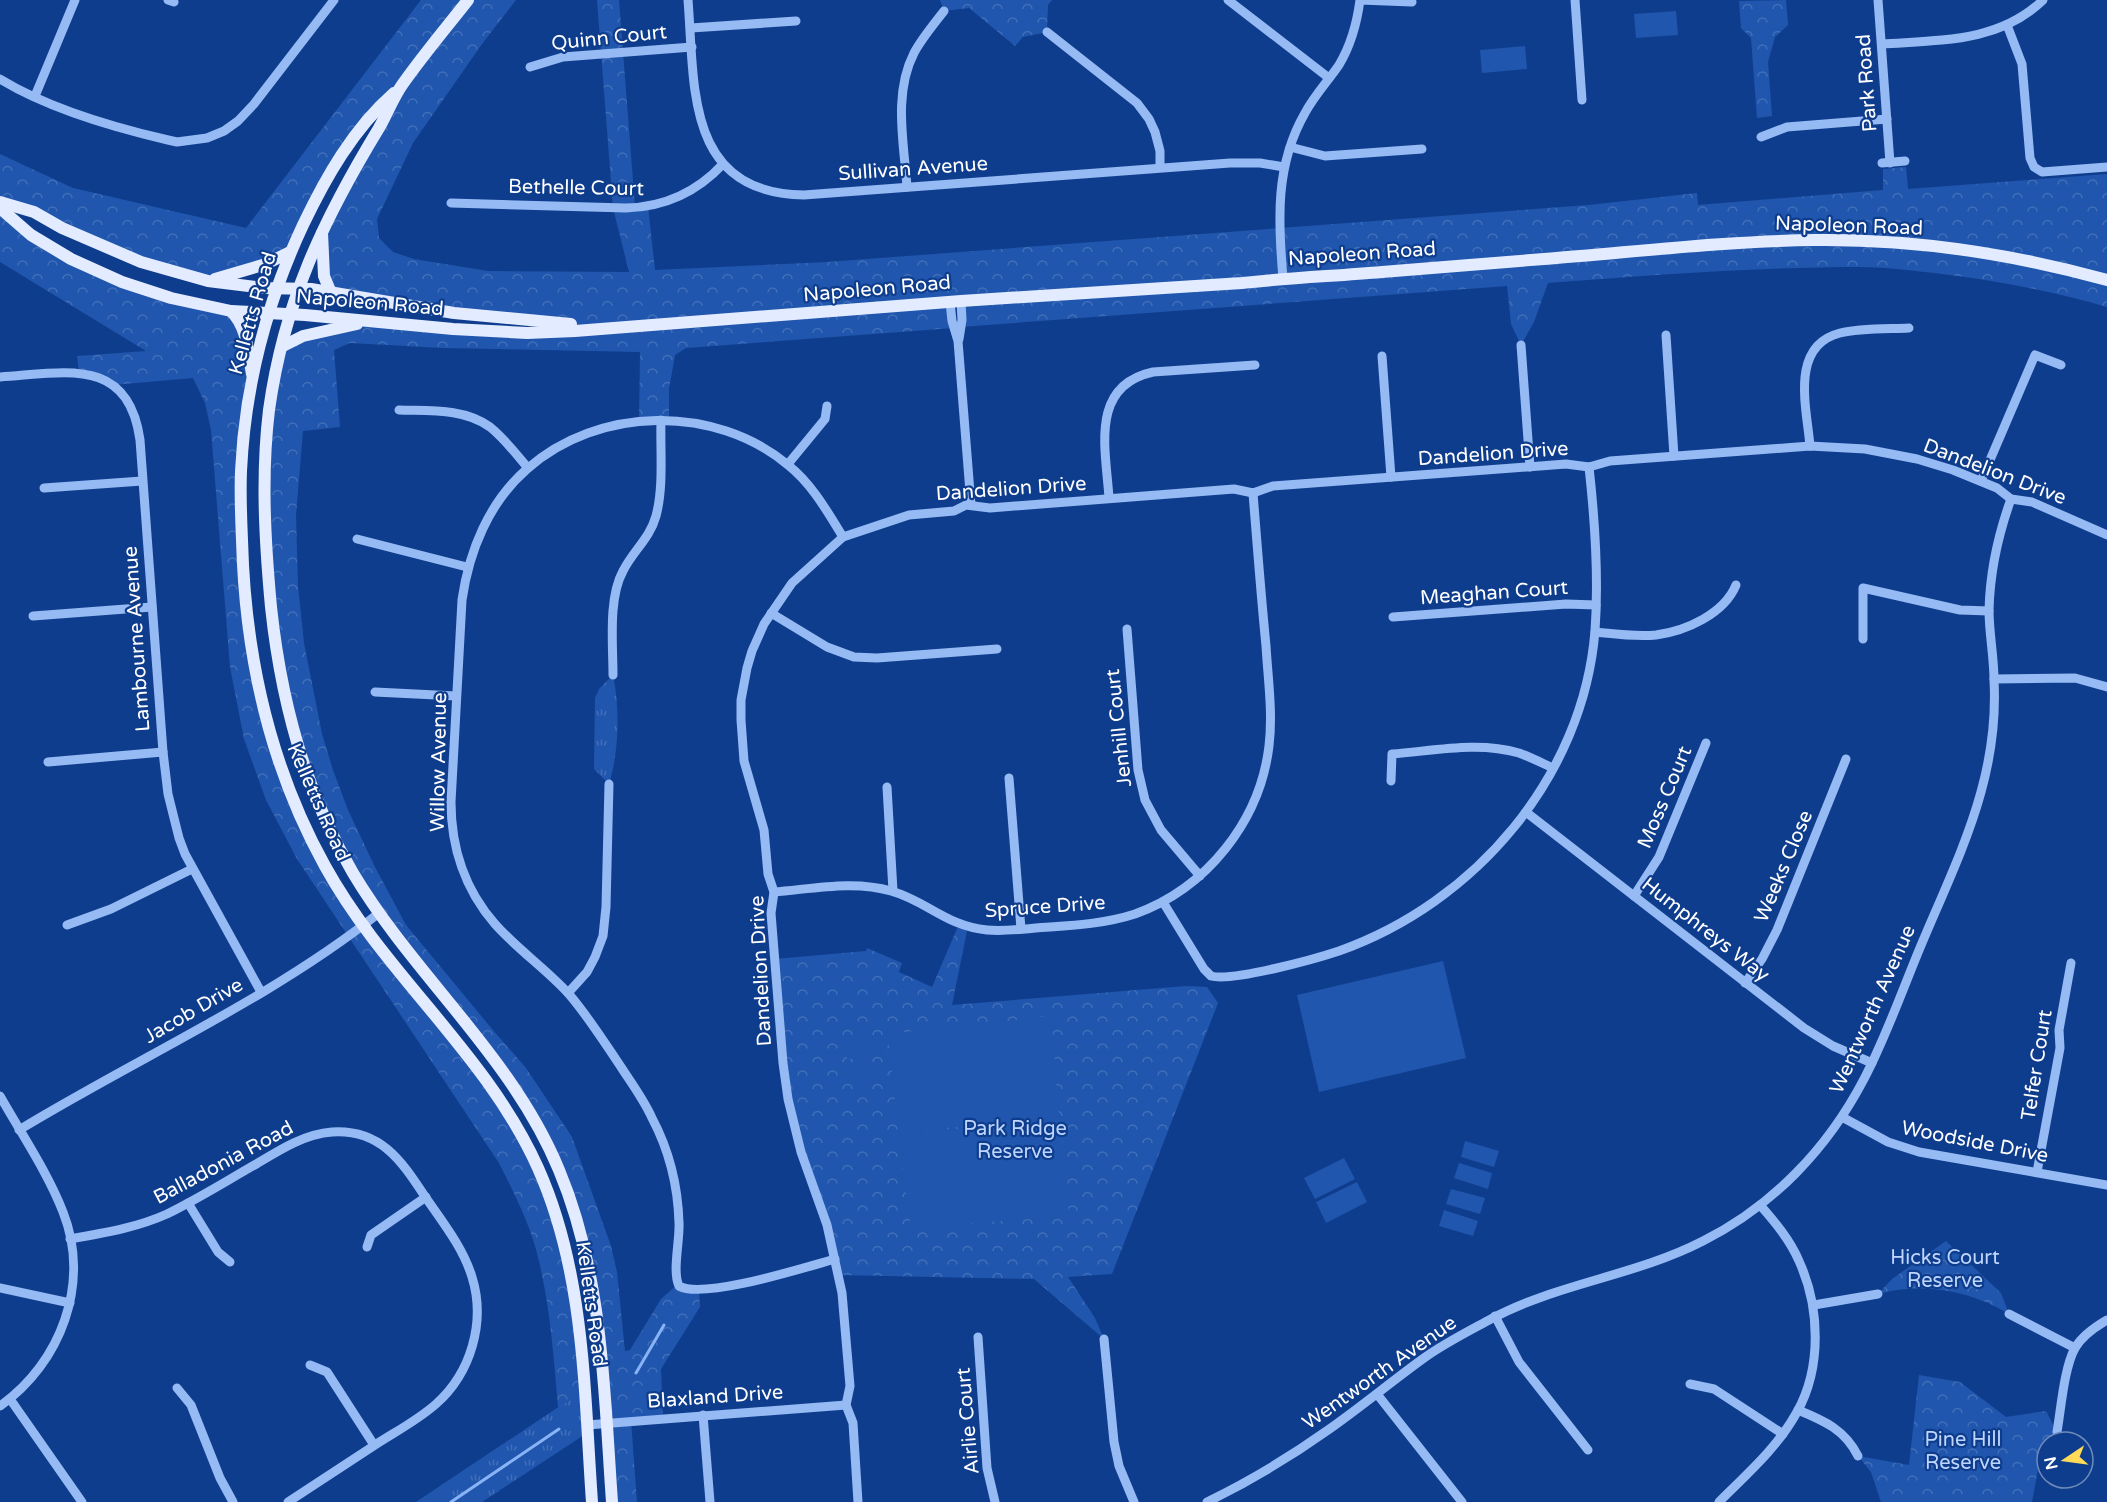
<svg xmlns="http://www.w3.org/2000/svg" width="2107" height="1502" viewBox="0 0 2107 1502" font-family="'Varela Round',sans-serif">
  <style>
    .grass { fill: url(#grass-tufts) }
    .park { fill: url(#park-crowns) }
    .pitch { fill: #2056ad }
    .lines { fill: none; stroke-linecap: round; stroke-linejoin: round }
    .stream { stroke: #88b3f7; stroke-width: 3 }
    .minor { stroke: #96baf3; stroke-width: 9 }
    .major { stroke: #e2ebff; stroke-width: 12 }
    .labels { text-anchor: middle; stroke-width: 4.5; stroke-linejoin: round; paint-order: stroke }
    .street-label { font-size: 20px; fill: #fff; stroke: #0f3d8d }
    .park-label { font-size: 20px; fill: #bed6fe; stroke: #0f3d8d }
  </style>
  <defs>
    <pattern id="grass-tufts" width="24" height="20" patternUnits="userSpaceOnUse" patternTransform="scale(1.5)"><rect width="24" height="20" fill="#2056ad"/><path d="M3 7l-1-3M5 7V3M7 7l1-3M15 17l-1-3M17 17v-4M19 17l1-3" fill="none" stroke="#416fb9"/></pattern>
    <pattern id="park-crowns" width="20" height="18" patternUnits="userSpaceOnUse" patternTransform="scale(1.5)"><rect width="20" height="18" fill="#2056ad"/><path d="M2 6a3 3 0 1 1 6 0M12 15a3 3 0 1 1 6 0" fill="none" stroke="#416fb9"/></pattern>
  </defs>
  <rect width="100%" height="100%" fill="#0f3d8d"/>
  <g class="grass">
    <path d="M 613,675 C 620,708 619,752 609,784 L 594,769 L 595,698 L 599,689 Z"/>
    <polygon points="584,1390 587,1433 482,1502 416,1502"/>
  </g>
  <g class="park">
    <path d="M 421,0 L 516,0 L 482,44 L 413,143 L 377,219 L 379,238 L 393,252 L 414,259 L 488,271 L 629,272 L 613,208 L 597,0 L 619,0 L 635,207 L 648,206 L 655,270 L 827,262 L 1589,205 L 1697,193 L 1698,205 L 1883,190 L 1883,169 L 1906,167 L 1908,189 L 2107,174 L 2107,307 C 2053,291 1998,281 1942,274 C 1916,271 1888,267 1861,267 C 1756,267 1652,275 1548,283 L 1534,322 L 1521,345 L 1511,324 L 1507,286 L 961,327 L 961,301 L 950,302 L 954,328 L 686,348 L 675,355 L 669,389 L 669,420 L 639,421 L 640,352 L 443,348 L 350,343 L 334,350 L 340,427 L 303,431 L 296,515 L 298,586 L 304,643 L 322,734 L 333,770 L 348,810 L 375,867 L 406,925 L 492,1029 L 526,1068 L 572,1137 L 611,1246 L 617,1272 L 625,1351 L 630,1350 L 661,1299 L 678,1284 L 699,1289 L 700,1307 L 661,1369 L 663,1418 L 631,1421 L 637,1502 L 612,1502 L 589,1263 L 545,1140 L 402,944 L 336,841 L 287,707 L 264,495 L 283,346 L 367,322 L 495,332 L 612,327 L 542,323 L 331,293 L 322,230 L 399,90 L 361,127 L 290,252 L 208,281 L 171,272 L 0,202 L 0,154 L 73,188 L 246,228 Z"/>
    <polygon points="940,0 1052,0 1048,5 1047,32 1023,37 1015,46 969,8 944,11"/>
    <polygon points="1786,0 1788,25 1775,37 1768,62 1772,116 1757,118 1751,38 1741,28 1739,1"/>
    <path d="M 0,208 L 98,272 L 231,311 L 253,376 L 247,412 L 242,564 L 265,720 L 327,871 L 500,1099 L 562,1234 L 584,1390 L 558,1408 C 554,1359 550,1305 538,1257 C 530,1224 514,1193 499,1163 L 297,859 L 266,800 L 244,739 L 230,667 L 211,430 L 205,403 L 193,378 L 113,385 L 79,372 L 77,356 L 146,351 L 0,262 Z"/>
    <polygon points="959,924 968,926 952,1005 1186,986 1207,987 1218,1003 1112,1274 1068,1277 1095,1318 1104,1339 1034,1279 838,1275 796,1133 775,959 866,951 867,948 902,963 899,972 932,987"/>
    <path d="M 1946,1241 L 2001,1293 L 2009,1314 C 1970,1290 1922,1282 1878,1294 L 1892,1279 Z"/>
    <polygon points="1919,1375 1960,1382 2006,1417 2046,1411 2057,1432 2049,1442 2047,1442 2041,1453 2032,1502 1881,1502 1871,1472 1858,1456 1909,1465"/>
  </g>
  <g class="pitch">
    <polygon points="1676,11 1678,35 1636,38 1634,14"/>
    <polygon points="1525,46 1527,69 1482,73 1480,50"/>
    <polygon points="1443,961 1466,1058 1319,1092 1297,995"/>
    <polygon points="1051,1016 1059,1118 898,1132 888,1034"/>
    <polygon points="881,1040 882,1056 847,1059 846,1042"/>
    <polygon points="883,1064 884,1080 849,1083 848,1067"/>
    <polygon points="1060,1120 1069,1216 911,1228 898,1134"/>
    <polygon points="1465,1141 1499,1151 1494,1167 1461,1157"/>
    <polygon points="1344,1158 1355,1179 1315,1199 1304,1178"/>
    <polygon points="1459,1163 1492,1173 1488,1189 1454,1178"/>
    <polygon points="1357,1182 1367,1202 1326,1223 1316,1202"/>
    <polygon points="1451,1189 1485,1198 1480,1214 1446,1204"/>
    <polygon points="1444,1210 1478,1221 1473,1236 1439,1226"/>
  </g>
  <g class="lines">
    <g class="stream">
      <polyline points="636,1373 664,1325"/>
      <polyline points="451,1502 559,1429"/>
    </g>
    <g class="minor">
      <polyline points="168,0 174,2"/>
      <path d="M 688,0 C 695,87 685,193 804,195 L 1230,163 L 1260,163 L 1284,167"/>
      <polyline points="1228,0 1329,78"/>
      <polyline points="1575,0 1582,100"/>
      <polyline points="1878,0 1890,163"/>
      <polyline points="2007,25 2022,64 2030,158 2034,167 2042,172 2107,167"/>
      <polyline points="691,28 796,21"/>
      <polyline points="1047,32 1137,103 1149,119 1155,132 1160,151 1160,167"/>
      <path d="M 1882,44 C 1938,40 1999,43 2043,0"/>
      <polyline points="530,67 563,57 692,47"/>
      <path d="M 0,79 C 49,109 112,127 168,140 L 177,142 L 207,138 L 224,131 L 238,121 L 254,104 L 334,0"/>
      <polyline points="35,96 75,0"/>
      <polyline points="1761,137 1787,127 1887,119"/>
      <polyline points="1290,147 1325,156 1422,149"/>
      <polyline points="1882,163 1905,161"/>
      <path d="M 907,187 C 904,143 893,94 914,53 C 922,38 934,24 944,11"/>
      <path d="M 451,203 L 626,208 C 665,207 697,192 723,164"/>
      <path d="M 1283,278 C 1278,221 1275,165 1305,113 C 1314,96 1328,81 1339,65 C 1351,45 1357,23 1360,0 L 1412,2"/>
      <polyline points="950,302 952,321 958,341 971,505"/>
      <polyline points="1666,335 1674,456"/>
      <polyline points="959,339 962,320 961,301"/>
      <polyline points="1521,345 1530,467"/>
      <polyline points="1382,356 1391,477"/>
      <path d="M 0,377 C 64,373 128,355 140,440 L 163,752 L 168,794 L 179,838 L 185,854 L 261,992"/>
      <path d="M 399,410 C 429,411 464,408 490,427 C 504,438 516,454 528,468"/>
      <path d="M 1810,446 C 1807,409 1789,346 1840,333 C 1860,328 1888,329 1909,328"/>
      <polyline points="788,464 825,419 827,406"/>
      <polyline points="1981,481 2035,355 2061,365"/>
      <polyline points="44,488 142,481"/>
      <path d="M 1109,498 C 1106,450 1089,386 1153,372 L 1255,365"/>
      <polyline points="357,539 467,567"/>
      <polyline points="771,613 827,647 854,657 877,658 997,649"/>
      <polyline points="33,616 152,607"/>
      <polyline points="1393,617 1566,604 1596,605"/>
      <polyline points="1127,629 1138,770 1145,800 1161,830 1200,876"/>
      <path d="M 1595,632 C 1615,634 1635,637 1656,635 C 1686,631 1724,614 1736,585"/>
      <polyline points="1863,639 1863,588 1960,610 1989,611"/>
      <path d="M 613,675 C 613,645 608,598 623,571 C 633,551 650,538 656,516 C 664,486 660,451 661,420"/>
      <polyline points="1994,679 2075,678 2107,687"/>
      <polyline points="375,692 456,696"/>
      <polyline points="48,762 163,752"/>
      <polyline points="1009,778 1021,929"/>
      <path d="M 1391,781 L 1392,754 C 1433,751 1478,741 1519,753 C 1530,757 1542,763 1553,768"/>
      <polyline points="887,787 893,891"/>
      <polyline points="1526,812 1804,1028 1833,1046 1872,1063"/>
      <path d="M 774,892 C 812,889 854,880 891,891 C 927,901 946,926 987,930 C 1008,932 1029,928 1050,927 C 1079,925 1107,923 1135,914 C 1207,888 1260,821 1269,746 C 1273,713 1268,679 1266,646 C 1261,595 1257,544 1253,493"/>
      <polyline points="1634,896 1659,857 1706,743"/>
      <path d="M 1163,902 L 1204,969 L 1211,976 C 1232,982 1315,959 1339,951 C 1475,903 1583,777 1595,631 C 1599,576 1595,521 1589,467"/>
      <polyline points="67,925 111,909 192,869"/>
      <polyline points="1745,983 1762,959 1777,930 1846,759"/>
      <polyline points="568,993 587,972 595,957 603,936 606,907 609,784"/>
      <path d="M 0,1096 C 21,1133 48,1173 63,1212 C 91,1283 61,1363 0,1406"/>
      <polyline points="1842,1117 1888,1142 1919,1152 2107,1185"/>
      <path d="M 19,1130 C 139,1057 269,1000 379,913"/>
      <polyline points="2037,1172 2060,1048 2059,1030 2071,963"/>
      <polyline points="188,1203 218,1252 230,1262"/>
      <path d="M 70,1239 C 103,1233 136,1228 167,1214 C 198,1199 228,1180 258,1163 C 281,1149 305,1134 332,1132 C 380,1129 401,1160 424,1195 C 441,1220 463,1247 472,1277 C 486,1322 471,1373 436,1404 C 418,1420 395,1432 375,1445 C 346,1464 317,1483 288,1502"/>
      <polyline points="367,1247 371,1235 426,1197"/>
      <path d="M 835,1259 C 806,1267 703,1300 679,1286 C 672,1272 680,1240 679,1223 C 678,1187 669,1150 652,1118 C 644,1100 632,1084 621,1067 C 604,1042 588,1016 568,993 C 545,968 517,949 495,924 C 465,890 451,847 451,802 L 462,600 C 469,551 489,502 527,469 C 598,406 715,404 788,465 C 812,484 827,511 843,537"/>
      <polyline points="0,1288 70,1303"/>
      <polyline points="1814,1305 1878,1294"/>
      <polyline points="2009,1314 2075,1348"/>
      <polyline points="1495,1316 1519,1362 1588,1450"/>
      <polyline points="978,1337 987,1468 995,1502"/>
      <polyline points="1104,1339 1114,1442 1119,1466 1134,1502"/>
      <polyline points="310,1365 327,1372 374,1445"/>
      <polyline points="1690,1384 1714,1389 1783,1434"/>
      <polyline points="177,1388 191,1405 220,1478 233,1502"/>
      <polyline points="1377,1394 1462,1502"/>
      <polyline points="10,1399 82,1502"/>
      <path d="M 1798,1410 C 1825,1421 1845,1430 1858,1456"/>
      <polyline points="703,1415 710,1502"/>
      <polyline points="587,1425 846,1405"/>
      <path d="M 2057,1432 C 2061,1409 2064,1368 2075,1348 C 2082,1336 2095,1327 2107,1320"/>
      <polyline points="858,1502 853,1423 846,1405 850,1386 842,1293 827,1225 801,1152 788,1099 783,1063 771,913 774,892 768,874 764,830 744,761 741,720 741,700 747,668 752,651 764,624 792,583 843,537 909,515 954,511 966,505 990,508 1234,489 1253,493 1273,486 1566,464 1589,467 1610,461 1810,446 1865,449 1917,459 1953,470 1997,488 2011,499 2032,502 2107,535"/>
      <path d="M 1207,1502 C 1250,1481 1290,1457 1328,1430 C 1361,1407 1392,1381 1424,1358 C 1445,1343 1469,1331 1491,1319 C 1558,1283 1635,1276 1703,1241 C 1773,1206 1828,1148 1864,1079 C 1887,1035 1903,988 1922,943 C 1943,893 1967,843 1981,792 C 1991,756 1996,717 1994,680 C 1994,657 1989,633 1989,610 C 1990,572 1998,535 2011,499"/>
      <path d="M 1719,1502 C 1747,1474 1778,1447 1797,1412 C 1822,1367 1820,1307 1799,1261 C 1790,1240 1775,1222 1760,1205"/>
    </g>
    <g class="major">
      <path d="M 468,0 C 446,28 423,55 402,85 C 393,98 387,114 379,128 C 323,220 284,302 269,410 C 261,476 265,542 271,607 C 281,701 305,792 353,873 C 415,977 512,1056 559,1170 C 603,1275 604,1390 612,1502"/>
      <path d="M 394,93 C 353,129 326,177 303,225 C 267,302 245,386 241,471 C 240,494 241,517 242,540 C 245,655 269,765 325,866 C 385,975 487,1054 538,1168 C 585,1273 584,1390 592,1502"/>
      <polyline points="0,202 34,212 62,228 141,262 208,281 264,288 311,289 454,313 571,324"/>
      <path d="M 0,208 L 31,235 L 71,259 L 122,282 L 171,298 L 231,311 L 305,315 L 453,329 L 527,333 L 575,331 L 961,301 L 1242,283 C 1288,278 1335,276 1382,272 C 1436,268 1490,263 1544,259 C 1635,252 1725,241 1816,240 C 1913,239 2013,254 2107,280"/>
      <polyline points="322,233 324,276 331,293"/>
      <polyline points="215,279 266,264 290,252"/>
      <path d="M 231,311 C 247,326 248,352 252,374"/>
      <polyline points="283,346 303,336 357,324"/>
    </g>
  </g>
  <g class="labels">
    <g class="street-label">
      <text transform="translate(609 37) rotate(-6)" y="7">Quinn Court</text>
      <text transform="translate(1866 83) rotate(-94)" y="7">Park Road</text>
      <text transform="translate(913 168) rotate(-4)" y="7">Sullivan Avenue</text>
      <text transform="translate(576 187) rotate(1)" y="7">Bethelle Court</text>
      <text transform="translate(1849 225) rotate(2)" y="7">Napoleon Road</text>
      <text transform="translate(1362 253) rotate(-4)" y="7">Napoleon Road</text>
      <text transform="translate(877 288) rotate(-5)" y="7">Napoleon Road</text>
      <text transform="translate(370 302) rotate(5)" y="7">Napoleon Road</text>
      <text transform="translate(252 313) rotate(-74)" y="7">Kelletts Road</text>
      <text transform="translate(1493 453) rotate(-4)" y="7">Dandelion Drive</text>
      <text transform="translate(1995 471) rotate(21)" y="7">Dandelion Drive</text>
      <text transform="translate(1011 488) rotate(-4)" y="7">Dandelion Drive</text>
      <text transform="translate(1494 592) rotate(-4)" y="7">Meaghan Court</text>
      <text transform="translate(136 639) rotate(-94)" y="7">Lambourne Avenue</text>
      <text transform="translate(1118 728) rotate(-96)" y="7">Jenhill Court</text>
      <text transform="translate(438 762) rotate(-89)" y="7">Willow Avenue</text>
      <text transform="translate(1664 797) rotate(-67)" y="7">Moss Court</text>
      <text transform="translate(319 802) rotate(66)" y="7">Kelletts Road</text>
      <text transform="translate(1783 866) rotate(-67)" y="7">Weeks Close</text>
      <text transform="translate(1045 906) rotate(-4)" y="7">Spruce Drive</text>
      <text transform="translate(1706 929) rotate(38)" y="7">Humphreys Way</text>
      <text transform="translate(760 971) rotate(-93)" y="7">Dandelion Drive</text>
      <text transform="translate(1872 1009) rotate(-66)" y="7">Wentworth Avenue</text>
      <text transform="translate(193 1010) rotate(-30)" y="7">Jacob Drive</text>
      <text transform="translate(2036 1065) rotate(-81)" y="7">Telfer Court</text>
      <text transform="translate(1975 1141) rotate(11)" y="7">Woodside Drive</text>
      <text transform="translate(223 1162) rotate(-28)" y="7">Balladonia Road</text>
      <text transform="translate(592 1304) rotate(82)" y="7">Kelletts Road</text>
      <text transform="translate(1379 1372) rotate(-35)" y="7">Wentworth Avenue</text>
      <text transform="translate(715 1396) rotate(-4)" y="7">Blaxland Drive</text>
      <text transform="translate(967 1421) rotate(-95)" y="7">Airlie Court</text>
    </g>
    <g class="park-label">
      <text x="1015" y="1135">Park Ridge<tspan x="1015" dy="23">Reserve</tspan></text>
      <text x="1945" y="1264">Hicks Court<tspan x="1945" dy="23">Reserve</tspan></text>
      <text x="1963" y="1446">Pine Hill<tspan x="1963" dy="23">Reserve</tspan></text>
    </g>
  </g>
  <g transform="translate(2065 1460) rotate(257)"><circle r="28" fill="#0f3d8d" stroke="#6f8bbb" stroke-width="1.5"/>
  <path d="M0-4.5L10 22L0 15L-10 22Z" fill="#ffdb58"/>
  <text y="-9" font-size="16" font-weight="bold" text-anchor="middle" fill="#ffffff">N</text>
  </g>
</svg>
